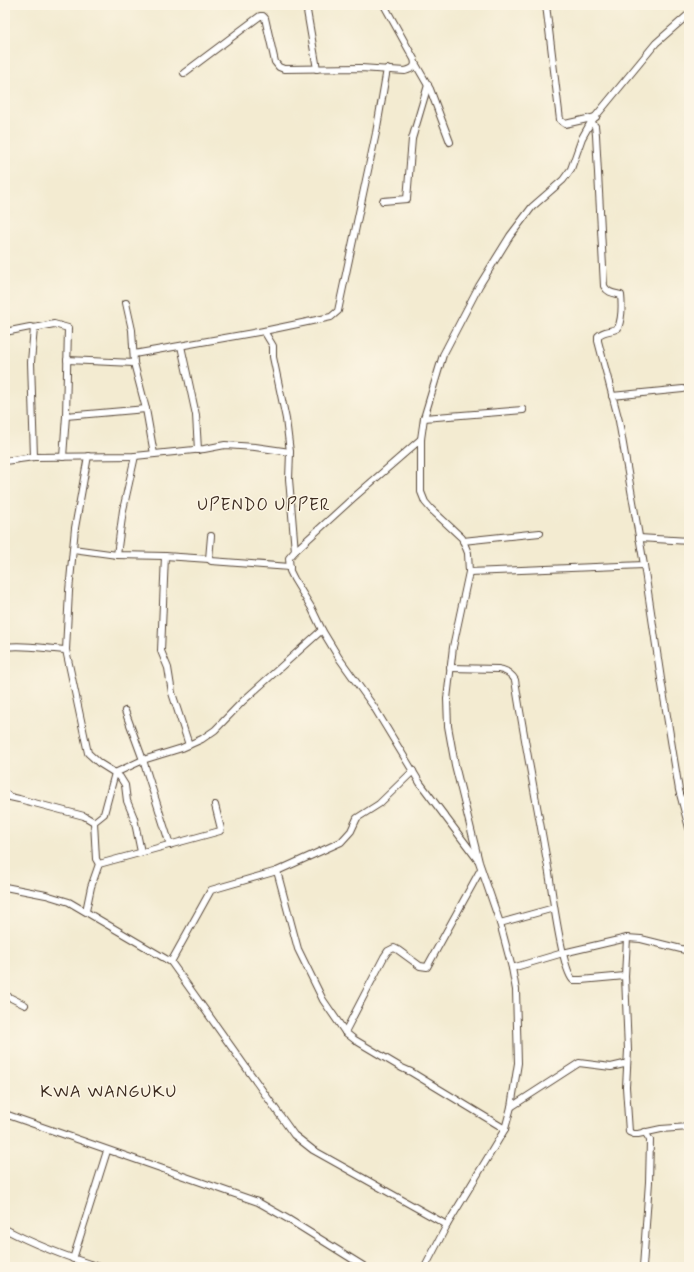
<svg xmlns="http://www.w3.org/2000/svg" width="694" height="1272" viewBox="0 0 694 1272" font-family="Mynerve,sans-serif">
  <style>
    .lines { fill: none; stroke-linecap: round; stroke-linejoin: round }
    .street-casing { stroke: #574739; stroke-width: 8 }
    .street { stroke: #fff; stroke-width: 6 }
    .labels { text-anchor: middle; stroke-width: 3; stroke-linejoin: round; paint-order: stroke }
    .quarter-label { font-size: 17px; letter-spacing: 1px; fill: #3b2a1e; stroke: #fcf5e5 }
  </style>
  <rect width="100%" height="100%" fill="#fcf5e5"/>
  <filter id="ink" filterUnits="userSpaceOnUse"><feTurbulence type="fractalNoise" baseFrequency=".025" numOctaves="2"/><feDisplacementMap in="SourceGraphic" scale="8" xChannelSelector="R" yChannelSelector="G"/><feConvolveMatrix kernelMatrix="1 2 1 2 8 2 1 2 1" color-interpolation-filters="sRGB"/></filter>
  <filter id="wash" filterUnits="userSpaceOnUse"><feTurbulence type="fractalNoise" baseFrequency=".012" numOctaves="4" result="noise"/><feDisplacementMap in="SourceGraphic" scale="16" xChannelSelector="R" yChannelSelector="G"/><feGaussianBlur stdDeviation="0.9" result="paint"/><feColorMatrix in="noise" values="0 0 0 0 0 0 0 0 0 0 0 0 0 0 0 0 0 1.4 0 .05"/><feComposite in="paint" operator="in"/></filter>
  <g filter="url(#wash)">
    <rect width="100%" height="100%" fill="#f3ebd1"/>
  </g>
  <g filter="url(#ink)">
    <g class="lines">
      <g class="street-casing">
        <g id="street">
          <polyline points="306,5 317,69"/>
          <polyline points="546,5 560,120 565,124 596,117"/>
          <polyline points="415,63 430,89 450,142"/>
          <path d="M 184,73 L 260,16 L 263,16 L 265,18 L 275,62 L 279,67 L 284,69 L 361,68 L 405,71 C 412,69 417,67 414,59 L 384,5"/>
          <path d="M 591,122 L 595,126 L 596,135 L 604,286 C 608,293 613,293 621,295 C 622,305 622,318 618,328 C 612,332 604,330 598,336 L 598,341 L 619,421 L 644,565 L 661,679 L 679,790 L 689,828"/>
          <polyline points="383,201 407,199 412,139 428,85"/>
          <polyline points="126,303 132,330 134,363 146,409 154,454"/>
          <polyline points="264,331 273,346 273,357 286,419 290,452 289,479 295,551 289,558 290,571 294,579 311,607 322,630 339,658 374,707 420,783 477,859"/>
          <polyline points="5,332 30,327 34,328 54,324 68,328 66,416 63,457"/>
          <polyline points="181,346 196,415 198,450"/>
          <polyline points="134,354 264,331 331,317 338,311 376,133 387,69"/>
          <polyline points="67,360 134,363"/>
          <polyline points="612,396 683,389"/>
          <polyline points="66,416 146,409"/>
          <polyline points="424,418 523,410"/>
          <polyline points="88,456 75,528 69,591 66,650 88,753 99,763 115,773 143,760 182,748 202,739 215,730 243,701 322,630"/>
          <polyline points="34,457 31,362 34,328"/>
          <polyline points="5,461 34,457 135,456 204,449 225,445 255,447 290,452"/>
          <polyline points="211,536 209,559 211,561 290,567"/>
          <polyline points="639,538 689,541"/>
          <polyline points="463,541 540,533"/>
          <polyline points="73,549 117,555 165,556 209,559"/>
          <polyline points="295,551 352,499 421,439"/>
          <polyline points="117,555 123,510 135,456"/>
          <polyline points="165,556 161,651 168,668 172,693 189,745"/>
          <polyline points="469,572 644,565"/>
          <path d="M 5,647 C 25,644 45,649 66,650"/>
          <path d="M 450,668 L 498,669 C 506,670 511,673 515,680 C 525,745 538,809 549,873 C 552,891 562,970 573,980 L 581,980 L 625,976"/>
          <polyline points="125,711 143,760 170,845"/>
          <polyline points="5,793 10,797 19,799 84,816 94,822 96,859 99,864 220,831 221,829 215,805"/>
          <polyline points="94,822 104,814 115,773 120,777 125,785 127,801 134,818 141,852"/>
          <polyline points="277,871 298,949 323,1000 345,1032 355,1040 402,1068 411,1072 505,1129"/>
          <polyline points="5,887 46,895 69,902 171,962 294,1135 313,1150 447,1225"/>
          <polyline points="86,911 91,887 99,864"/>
          <polyline points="500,923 554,908"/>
          <polyline points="627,938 625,976 628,1050 626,1087 629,1132 634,1134 638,1134 661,1129 689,1127"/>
          <polyline points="171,962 211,890 277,871 341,842 351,831 357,818 379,804 413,771"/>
          <polyline points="512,968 563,953 627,938 641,939 689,951"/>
          <polyline points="5,995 25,1005"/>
          <polyline points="345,1032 384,957 388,951 394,948 398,950 420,966 427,967 481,869"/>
          <polyline points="511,1107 579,1063 611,1067 624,1064 627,1065"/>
          <polyline points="5,1114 258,1202 288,1219 365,1267"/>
          <path d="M 5,1229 C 35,1245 67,1257 99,1267"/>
          <polyline points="73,1259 107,1151"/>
          <polyline points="425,1267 447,1225 505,1129 511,1107 518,1063 516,990 512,968 500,923 479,862 455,765 448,726 447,699 453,647 469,572 468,553 462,538 431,509 425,502 421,492 421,439 424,418 443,355 479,286 510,236 532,207 563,180 571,169 582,138 591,122 656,43 689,14"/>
          <polyline points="643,1267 649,1182 650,1140 645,1132"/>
        </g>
      </g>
      <use href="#street" class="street"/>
    </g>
  </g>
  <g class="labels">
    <g class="quarter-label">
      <text x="264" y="510">UPENDO UPPER</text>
      <text x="109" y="1097">KWA WANGUKU</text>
    </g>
  </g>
  <rect width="694" height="1272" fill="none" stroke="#fcf5e5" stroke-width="20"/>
</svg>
